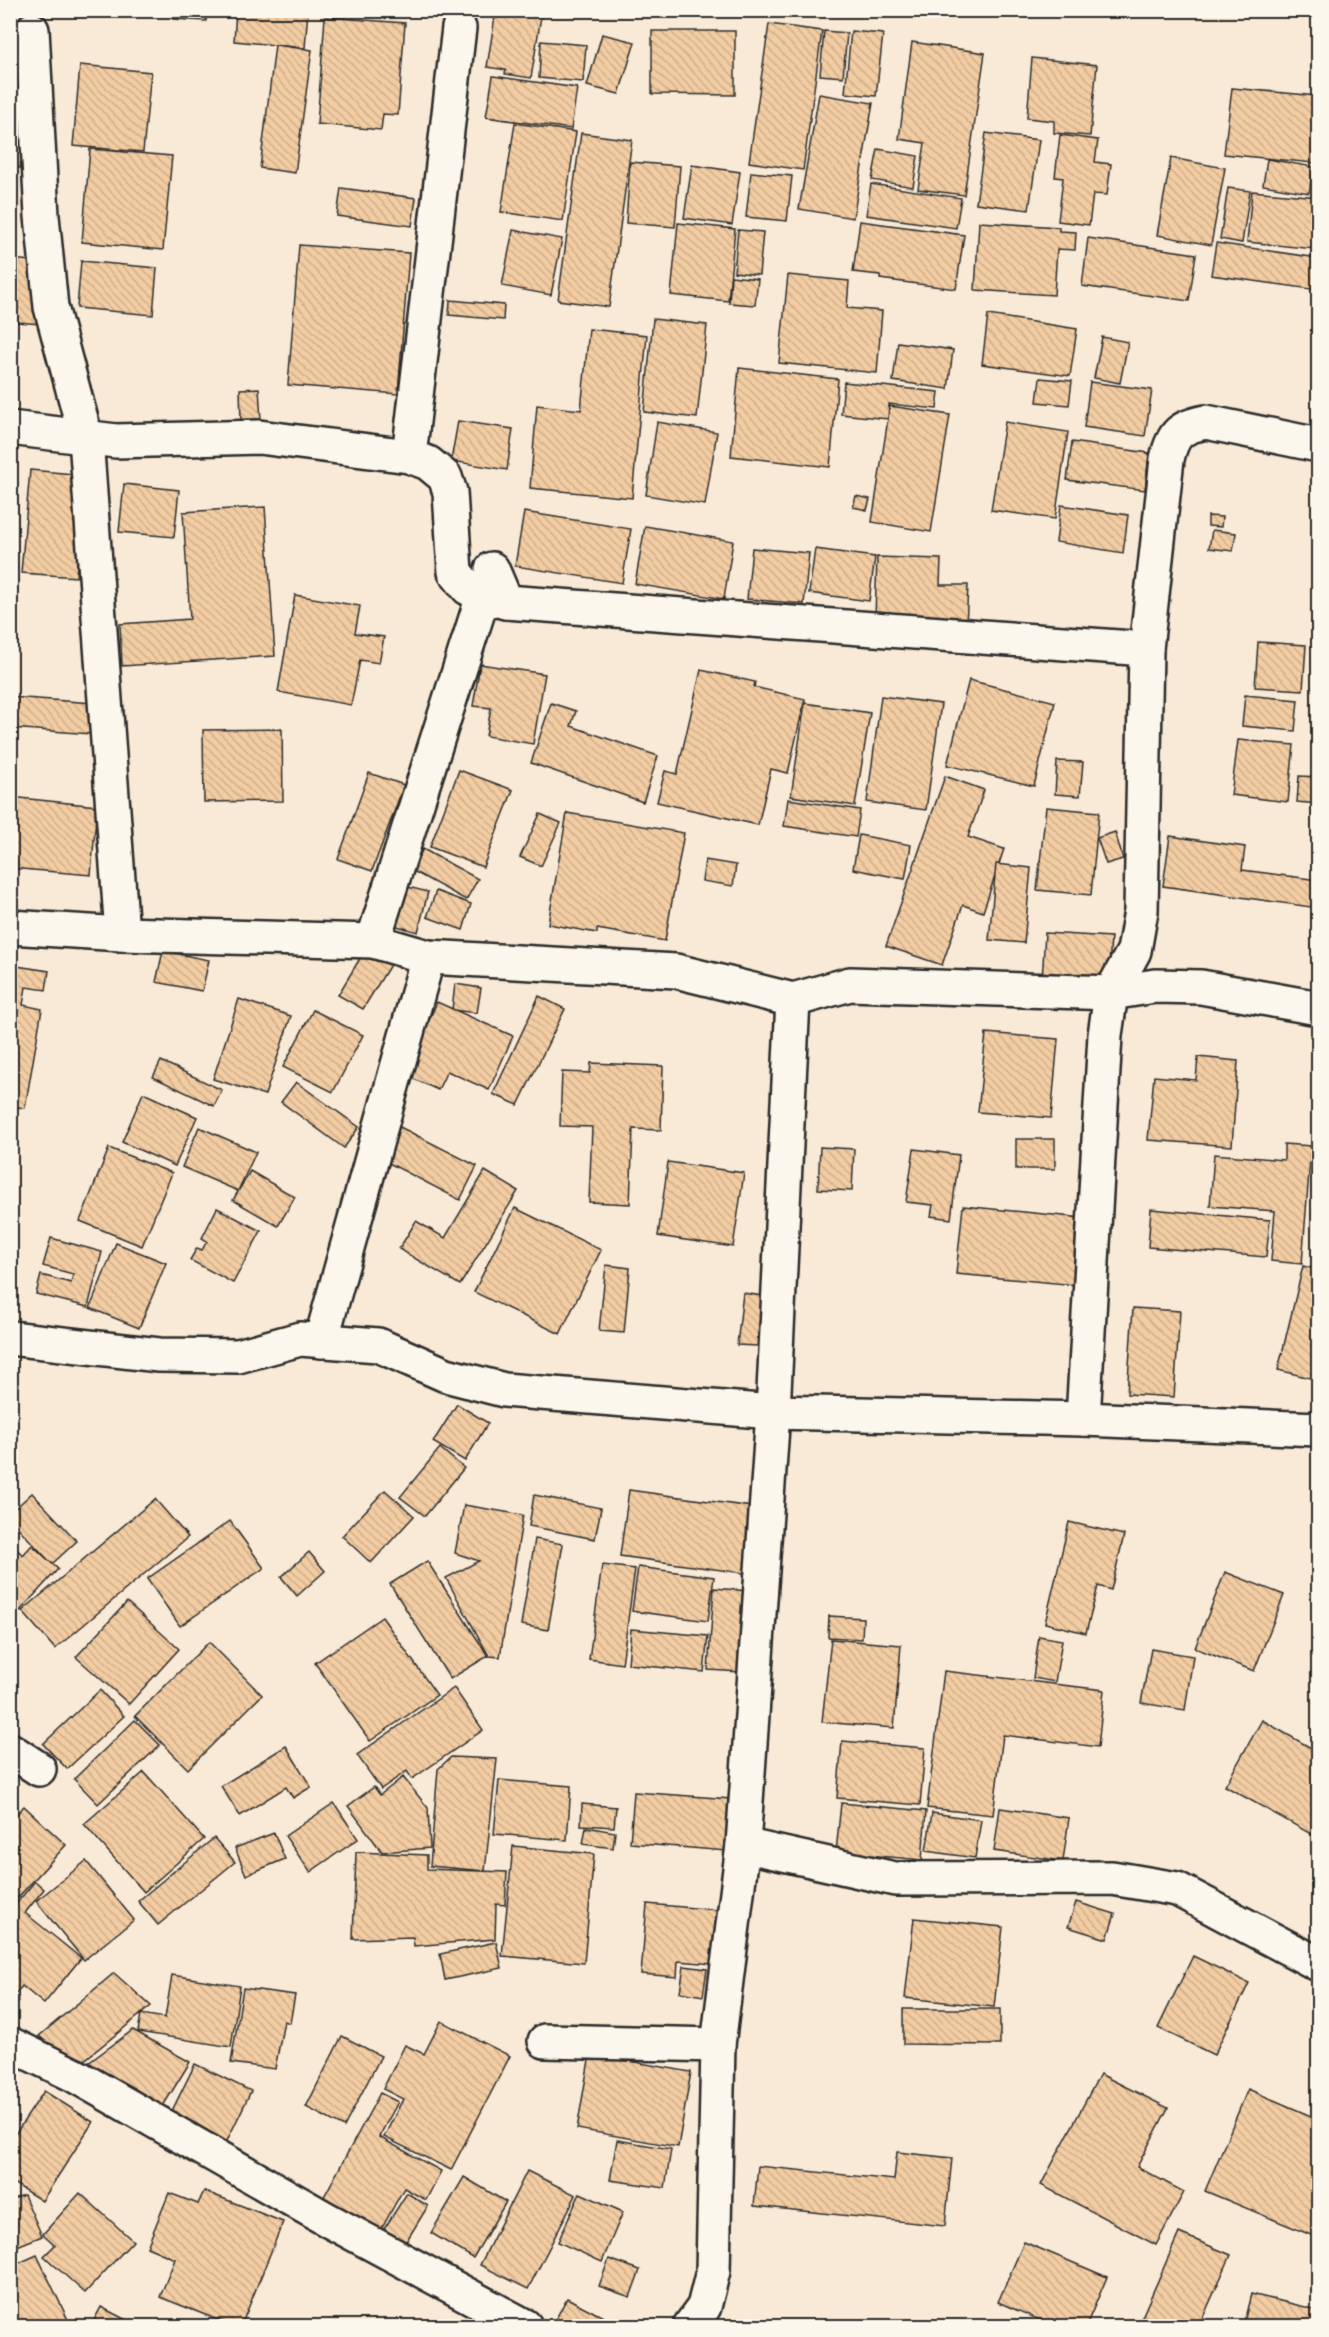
<svg xmlns="http://www.w3.org/2000/svg" width="1329" height="2337" viewBox="0 0 1329 2337" font-family="'Shantell Sans',sans-serif">
  <style>
    .building { fill: url(#building-back-hatch); stroke: #2b2b2b; stroke-width: 1.5 }
    .lines { fill: none; stroke-linecap: round; stroke-linejoin: round }
    .minor-casing { stroke: #2b2b2b; stroke-width: 38 }
    .minor { stroke: #fbf7ec; stroke-width: 33 }
  </style>
  <defs>
    <pattern id="building-back-hatch" width="6" height="6" patternUnits="userSpaceOnUse" patternTransform="scale(1.5)"><rect width="6" height="6" fill="#f2cca2"/><path d="M-1 5l2 2M0 0l6 6M5-1l2 2" fill="none" stroke="#d0af8c"/></pattern>
  </defs>
  <rect width="100%" height="100%" fill="#f8ead6"/>
  <filter id="ink" filterUnits="userSpaceOnUse"><feTurbulence type="fractalNoise" baseFrequency=".0167" numOctaves="2"/><feDisplacementMap in="SourceGraphic" scale="12" xChannelSelector="R" yChannelSelector="G"/><feConvolveMatrix kernelMatrix="1 2 1 2 8 2 1 2 1" color-interpolation-filters="sRGB"/></filter>
  <g filter="url(#ink)">
    <g class="building">
      <polygon points="174,10 207,10 206,21 173,19"/>
      <polygon points="236,10 308,10 305,48 234,41"/>
      <polygon points="496,10 542,10 531,78 505,74 506,70 487,67"/>
      <polygon points="325,17 405,23 398,115 383,114 381,130 317,124"/>
      <polygon points="769,24 822,31 803,170 749,162"/>
      <polygon points="10,25 15,25 10,69"/>
      <polygon points="652,31 735,31 735,95 652,94"/>
      <polygon points="824,31 847,33 843,77 820,75"/>
      <polygon points="851,31 883,34 876,96 845,93"/>
      <polygon points="602,34 635,42 619,94 587,86"/>
      <polygon points="541,41 586,45 583,82 539,78"/>
      <polygon points="912,42 985,53 964,195 918,189 925,143 899,139"/>
      <polygon points="275,45 312,50 295,173 260,168"/>
      <polygon points="1032,58 1097,65 1090,136 1054,133 1054,121 1027,118"/>
      <polygon points="80,65 151,72 143,152 73,146"/>
      <polygon points="493,76 577,88 571,129 486,117"/>
      <polygon points="1232,88 1318,96 1314,163 1224,154"/>
      <polygon points="819,94 873,103 853,218 799,209"/>
      <polygon points="10,121 25,122 20,168 10,167"/>
      <polygon points="515,123 576,132 563,221 501,212"/>
      <polygon points="581,133 632,140 609,307 558,300"/>
      <polygon points="986,133 1039,140 1029,210 976,203"/>
      <polygon points="1060,135 1098,140 1095,162 1111,164 1107,195 1093,194 1089,225 1058,221 1063,178 1055,177"/>
      <polygon points="90,149 172,156 163,250 82,242"/>
      <polygon points="878,149 918,156 913,187 872,180"/>
      <polygon points="1171,158 1225,168 1211,245 1157,235"/>
      <polygon points="1267,159 1314,167 1309,193 1263,185"/>
      <polygon points="630,162 680,166 675,227 626,223"/>
      <polygon points="692,165 740,172 732,225 684,218"/>
      <polygon points="751,172 792,176 787,221 746,217"/>
      <polygon points="871,184 961,198 956,228 866,215"/>
      <polygon points="341,188 416,198 412,226 337,216"/>
      <polygon points="1228,188 1250,191 1242,243 1220,239"/>
      <polygon points="1252,191 1318,197 1315,249 1247,242"/>
      <polygon points="860,221 964,235 956,289 880,279 880,275 853,272"/>
      <polygon points="979,222 1059,227 1059,231 1076,232 1075,250 1057,249 1054,295 975,290"/>
      <polygon points="678,223 735,229 728,301 671,295"/>
      <polygon points="513,230 562,239 551,295 502,286"/>
      <polygon points="738,230 763,232 759,275 734,272"/>
      <polygon points="1088,238 1196,254 1189,301 1082,286"/>
      <polygon points="1216,243 1318,258 1318,290 1211,275"/>
      <polygon points="299,245 409,253 398,394 288,385"/>
      <polygon points="10,259 43,262 40,324 17,322 18,291 10,290"/>
      <polygon points="81,261 157,268 153,315 77,308"/>
      <polygon points="788,275 849,281 847,308 882,311 877,373 779,363"/>
      <polygon points="731,276 758,279 755,305 729,303"/>
      <polygon points="450,300 504,305 503,320 449,315"/>
      <polygon points="988,315 1077,329 1070,376 982,364"/>
      <polygon points="653,319 707,325 697,418 644,412"/>
      <polygon points="589,329 647,335 632,498 530,488 537,405 581,410"/>
      <polygon points="1102,337 1128,342 1120,383 1094,378"/>
      <polygon points="898,342 953,350 948,389 893,381"/>
      <polygon points="739,368 838,379 830,467 731,456"/>
      <polygon points="1040,378 1072,381 1069,405 1037,402"/>
      <polygon points="844,382 939,392 937,409 889,404 888,419 841,414"/>
      <polygon points="1090,382 1152,390 1145,436 1084,427"/>
      <polygon points="259,388 261,421 241,422 240,389"/>
      <polygon points="890,406 950,415 931,532 872,522"/>
      <polygon points="458,421 513,429 507,470 451,461"/>
      <polygon points="657,422 717,432 705,505 646,495"/>
      <polygon points="1005,422 1068,432 1055,519 991,510"/>
      <polygon points="1072,442 1149,453 1145,490 1067,480"/>
      <polygon points="30,470 84,475 76,577 21,573"/>
      <polygon points="124,484 179,490 174,537 119,532"/>
      <polygon points="856,496 870,499 867,510 853,507"/>
      <polygon points="1061,505 1128,515 1123,553 1056,542"/>
      <polygon points="265,507 275,656 122,666 120,624 190,619 183,512"/>
      <polygon points="524,512 631,529 622,583 515,566"/>
      <polygon points="1208,516 1222,517 1221,527 1208,526"/>
      <polygon points="645,526 733,541 724,599 635,584"/>
      <polygon points="1212,530 1236,533 1233,551 1209,548"/>
      <polygon points="752,548 809,553 804,604 747,599"/>
      <polygon points="815,549 875,557 869,601 809,593"/>
      <polygon points="877,557 941,559 940,585 968,585 966,627 875,617"/>
      <polygon points="295,595 360,606 355,633 384,637 379,663 360,660 351,705 278,692"/>
      <polygon points="1258,642 1306,645 1303,690 1255,687"/>
      <polygon points="480,664 545,674 533,744 486,736 491,708 473,706"/>
      <polygon points="701,670 755,682 754,687 805,699 788,773 771,769 758,825 657,802 665,771 677,774"/>
      <polygon points="969,680 1055,702 1034,786 947,765"/>
      <polygon points="1245,695 1298,700 1295,731 1242,726"/>
      <polygon points="881,696 941,704 926,810 867,802"/>
      <polygon points="10,697 93,703 91,734 10,728"/>
      <polygon points="551,703 576,711 571,726 658,756 643,802 531,763"/>
      <polygon points="805,703 870,713 855,806 791,796"/>
      <polygon points="282,729 283,801 204,802 203,730"/>
      <polygon points="1238,740 1294,745 1288,802 1231,795"/>
      <polygon points="1057,761 1083,762 1080,796 1055,794"/>
      <polygon points="459,770 513,790 483,867 430,847"/>
      <polygon points="369,773 404,785 372,871 338,859"/>
      <polygon points="945,776 984,790 968,837 1004,849 983,912 963,905 942,965 886,946"/>
      <polygon points="1299,776 1318,777 1318,804 1297,802"/>
      <polygon points="10,797 97,806 91,875 10,868"/>
      <polygon points="788,799 860,810 856,837 784,826"/>
      <polygon points="1046,807 1099,812 1091,895 1037,890"/>
      <polygon points="567,813 684,833 665,941 597,929 597,933 548,924"/>
      <polygon points="540,814 561,823 541,866 520,857"/>
      <polygon points="1115,832 1123,859 1106,864 1097,838"/>
      <polygon points="859,835 911,845 905,879 853,869"/>
      <polygon points="1170,836 1245,847 1242,870 1318,880 1318,908 1163,886"/>
      <polygon points="423,849 478,879 466,900 411,870"/>
      <polygon points="705,860 736,865 733,886 702,881"/>
      <polygon points="996,864 1031,868 1024,943 989,940"/>
      <polygon points="400,885 428,892 418,932 390,924"/>
      <polygon points="436,891 471,904 463,930 427,917"/>
      <polygon points="1045,933 1111,937 1108,984 1042,980"/>
      <polygon points="368,945 393,960 363,1009 338,995"/>
      <polygon points="163,951 209,960 202,991 156,982"/>
      <polygon points="10,965 49,971 46,990 26,987 23,1005 42,1009 25,1108 10,1106"/>
      <polygon points="455,984 481,988 477,1013 452,1010"/>
      <polygon points="539,996 565,1009 518,1105 493,1094"/>
      <polygon points="239,999 291,1016 265,1095 213,1079"/>
      <polygon points="437,1002 513,1036 489,1090 447,1071 438,1090 405,1075"/>
      <polygon points="313,1010 363,1035 333,1092 283,1067"/>
      <polygon points="986,1033 1058,1039 1051,1118 978,1112"/>
      <polygon points="1198,1057 1238,1061 1232,1146 1148,1140 1154,1076 1196,1080"/>
      <polygon points="161,1061 222,1090 214,1106 153,1077"/>
      <polygon points="591,1063 663,1066 661,1130 633,1129 630,1204 589,1202 592,1127 560,1126 562,1072 590,1073"/>
      <polygon points="296,1082 359,1127 344,1148 281,1102"/>
      <polygon points="143,1093 197,1117 175,1166 122,1142"/>
      <polygon points="10,1118 17,1119 10,1167"/>
      <polygon points="394,1124 477,1166 460,1200 377,1157"/>
      <polygon points="199,1127 256,1152 238,1191 182,1167"/>
      <rect x="1016" y="1139" width="39" height="30"/>
      <polygon points="1284,1144 1311,1146 1302,1264 1271,1261 1275,1211 1210,1206 1214,1154 1284,1160"/>
      <polygon points="820,1147 854,1149 852,1191 818,1189"/>
      <polygon points="109,1148 172,1173 142,1246 80,1221"/>
      <polygon points="914,1149 959,1155 951,1219 931,1216 933,1205 906,1202"/>
      <polygon points="668,1162 744,1173 733,1247 658,1236"/>
      <polygon points="250,1171 295,1197 278,1226 233,1200"/>
      <polygon points="485,1171 518,1191 460,1285 399,1249 416,1221 445,1238"/>
      <polygon points="963,1206 1083,1218 1076,1285 956,1274"/>
      <polygon points="217,1208 261,1231 233,1283 190,1260 197,1248 202,1250 207,1241 202,1238"/>
      <polygon points="515,1208 601,1250 560,1334 474,1292"/>
      <polygon points="1151,1209 1270,1220 1266,1257 1148,1247"/>
      <polygon points="51,1238 102,1252 88,1307 36,1294 41,1275 71,1283 73,1274 43,1266"/>
      <polygon points="116,1243 166,1263 139,1328 90,1308"/>
      <polygon points="606,1265 630,1268 624,1333 599,1331"/>
      <polygon points="1303,1266 1318,1270 1318,1380 1278,1370"/>
      <polygon points="743,1293 762,1296 757,1346 737,1345"/>
      <polygon points="1133,1308 1180,1311 1174,1397 1127,1394"/>
      <polygon points="457,1404 488,1423 465,1461 433,1442"/>
      <polygon points="440,1448 464,1468 425,1516 400,1497"/>
      <polygon points="385,1490 414,1516 371,1563 342,1536"/>
      <polygon points="629,1490 759,1508 750,1574 620,1556"/>
      <polygon points="32,1493 77,1541 52,1564 10,1519 10,1513"/>
      <polygon points="534,1495 601,1508 595,1539 529,1526"/>
      <polygon points="155,1499 188,1537 55,1649 22,1611"/>
      <polygon points="464,1505 523,1515 500,1657 489,1656 446,1578 479,1561 455,1553"/>
      <polygon points="230,1521 264,1568 180,1626 147,1579"/>
      <polygon points="1069,1522 1124,1535 1111,1590 1098,1586 1086,1633 1045,1623"/>
      <polygon points="535,1539 563,1544 548,1630 521,1625"/>
      <polygon points="10,1543 23,1555 32,1545 58,1569 20,1611 10,1603"/>
      <polygon points="309,1552 325,1571 297,1596 281,1577"/>
      <polygon points="427,1561 488,1656 450,1679 390,1584"/>
      <polygon points="602,1565 635,1569 622,1664 589,1659"/>
      <polygon points="638,1567 714,1577 708,1621 632,1611"/>
      <polygon points="1225,1572 1284,1595 1254,1671 1195,1648"/>
      <polygon points="714,1588 748,1591 741,1672 708,1670"/>
      <polygon points="127,1602 179,1649 129,1704 76,1657"/>
      <polygon points="829,1616 863,1618 862,1639 828,1637"/>
      <polygon points="382,1617 437,1695 370,1741 315,1663"/>
      <polygon points="631,1629 708,1636 704,1672 628,1664"/>
      <polygon points="1039,1636 1062,1640 1055,1682 1033,1678"/>
      <polygon points="831,1639 901,1645 894,1728 822,1722"/>
      <polygon points="209,1642 262,1695 188,1769 135,1716"/>
      <polygon points="1151,1649 1193,1656 1185,1710 1141,1703"/>
      <polygon points="944,1671 1104,1690 1098,1747 1003,1735 993,1815 927,1808"/>
      <polygon points="454,1688 483,1730 412,1779 407,1771 381,1789 357,1755"/>
      <polygon points="100,1690 124,1716 67,1769 43,1744"/>
      <polygon points="135,1720 160,1745 98,1804 74,1779"/>
      <polygon points="1262,1720 1318,1752 1318,1838 1225,1786"/>
      <polygon points="842,1741 925,1748 920,1805 837,1798"/>
      <polygon points="286,1746 311,1787 293,1798 286,1787 240,1816 221,1786"/>
      <polygon points="451,1757 497,1759 485,1871 430,1866 438,1769"/>
      <polygon points="144,1772 204,1839 144,1892 84,1824"/>
      <polygon points="403,1777 428,1808 430,1848 382,1852 348,1806 374,1787 380,1795"/>
      <polygon points="499,1780 571,1786 567,1840 494,1834"/>
      <polygon points="634,1792 731,1799 727,1851 630,1843"/>
      <polygon points="334,1803 358,1839 310,1872 285,1836"/>
      <polygon points="841,1803 926,1811 922,1860 836,1852"/>
      <polygon points="582,1804 616,1807 614,1827 581,1825"/>
      <polygon points="24,1806 66,1845 10,1906 10,1821"/>
      <polygon points="1000,1808 1069,1818 1063,1861 994,1851"/>
      <polygon points="932,1813 981,1820 975,1858 926,1851"/>
      <polygon points="586,1827 615,1832 613,1848 583,1844"/>
      <polygon points="274,1833 285,1859 246,1875 235,1848"/>
      <polygon points="214,1838 235,1862 158,1925 138,1901"/>
      <polygon points="513,1846 594,1854 584,1963 502,1956"/>
      <polygon points="356,1852 427,1855 427,1869 507,1872 505,1905 496,1904 495,1939 414,1946 413,1937 353,1939"/>
      <polygon points="86,1861 134,1920 84,1960 36,1901"/>
      <polygon points="35,1881 44,1889 25,1913 81,1958 44,2004 22,1986 10,2001 10,1911"/>
      <polygon points="1076,1902 1115,1914 1107,1939 1068,1927"/>
      <polygon points="647,1904 718,1910 713,1964 678,1961 677,1977 641,1974"/>
      <polygon points="914,1918 1003,1927 994,2007 905,1998"/>
      <polygon points="496,1942 502,1968 445,1980 440,1954"/>
      <polygon points="1193,1956 1249,1983 1214,2055 1158,2028"/>
      <polygon points="684,1966 707,1969 703,1996 680,1992"/>
      <polygon points="114,1973 151,2006 77,2066 39,2036"/>
      <polygon points="172,1975 240,1986 231,2047 138,2032 141,2014 165,2018"/>
      <polygon points="243,1988 295,1995 290,2023 284,2021 275,2069 231,2063"/>
      <polygon points="903,2009 1000,2009 1000,2045 903,2044"/>
      <polygon points="441,2021 510,2056 451,2170 384,2137 403,2099 383,2089 405,2045 424,2054"/>
      <polygon points="133,2030 190,2062 163,2106 80,2069"/>
      <polygon points="342,2036 381,2056 344,2127 306,2107"/>
      <polygon points="590,2054 691,2072 678,2147 577,2129"/>
      <polygon points="195,2064 251,2091 224,2147 168,2119"/>
      <polygon points="1100,2074 1168,2108 1137,2167 1184,2192 1156,2245 1041,2185"/>
      <polygon points="1248,2089 1318,2119 1318,2238 1205,2191"/>
      <polygon points="44,2091 93,2122 42,2201 10,2181 10,2142"/>
      <polygon points="380,2093 398,2102 379,2137 441,2171 426,2200 404,2188 377,2237 319,2206"/>
      <polygon points="617,2140 671,2149 665,2188 610,2180"/>
      <polygon points="897,2152 952,2158 945,2226 754,2206 758,2166 894,2180"/>
      <polygon points="527,2171 576,2195 528,2289 480,2265"/>
      <polygon points="464,2177 506,2202 473,2258 431,2233"/>
      <polygon points="204,2191 283,2222 241,2326 233,2326 160,2297 175,2259 147,2247 169,2193 198,2204"/>
      <polygon points="80,2193 133,2241 85,2293 44,2256 55,2245 43,2234"/>
      <polygon points="407,2193 428,2206 401,2250 379,2237"/>
      <polygon points="580,2193 623,2212 602,2262 558,2242"/>
      <polygon points="24,2195 42,2236 10,2249 10,2200"/>
      <polygon points="1179,2233 1231,2255 1199,2326 1138,2326"/>
      <polygon points="1024,2242 1107,2277 1086,2326 1054,2326 998,2302"/>
      <polygon points="37,2255 71,2326 40,2326 37,2321 25,2326 10,2326 10,2267"/>
      <polygon points="609,2259 640,2270 630,2297 599,2286"/>
      <polygon points="1251,2294 1318,2310 1318,2326 1243,2326"/>
      <polygon points="567,2298 611,2321 608,2326 552,2326"/>
      <polygon points="101,2307 138,2326 91,2326"/>
    </g>
    <g class="lines">
      <g class="minor-casing">
        <g id="minor">
          <polyline points="32,30 42,216 51,307 86,438 122,934"/>
          <polyline points="10,428 116,441 259,437 409,456 428,463 445,477 450,492 455,572 468,588 483,596 506,602 1146,649"/>
          <polyline points="409,456 459,28"/>
          <polyline points="492,569 506,602"/>
          <polyline points="10,927 122,934 373,941 428,957 676,971 793,1000 850,984 1111,993 1155,986 1201,987 1318,1008"/>
          <polyline points="373,941 483,596"/>
          <polyline points="10,1338 159,1355 238,1356 300,1339 378,1345 446,1375 504,1390 773,1412 1083,1419 1318,1429"/>
          <polyline points="321,1341 428,957"/>
          <path d="M 1083,1419 L 1105,1035 L 1111,993 L 1134,951 L 1141,911 L 1146,649 L 1167,459 C 1173,433 1180,427 1206,422 L 1318,445"/>
          <polyline points="10,1750 39,1769"/>
          <polyline points="743,1845 895,1879 1112,1878 1177,1889 1318,1964"/>
          <polyline points="545,2041 718,2045"/>
          <polyline points="10,2044 74,2075 328,2220 525,2326"/>
          <polyline points="690,2326 704,2307 713,2271 718,2045 743,1845 773,1412 793,1000"/>
        </g>
      </g>
      <use href="#minor" class="minor"/>
    </g>
  </g>
  <rect width="1329" height="2337" fill="none" stroke="#fbf7ec" stroke-width="36"/>
  <rect x="18" y="18" width="1293" height="2301" fill="none" stroke="#2b2b2b" stroke-width="2" filter="url(#ink)"/>
</svg>
